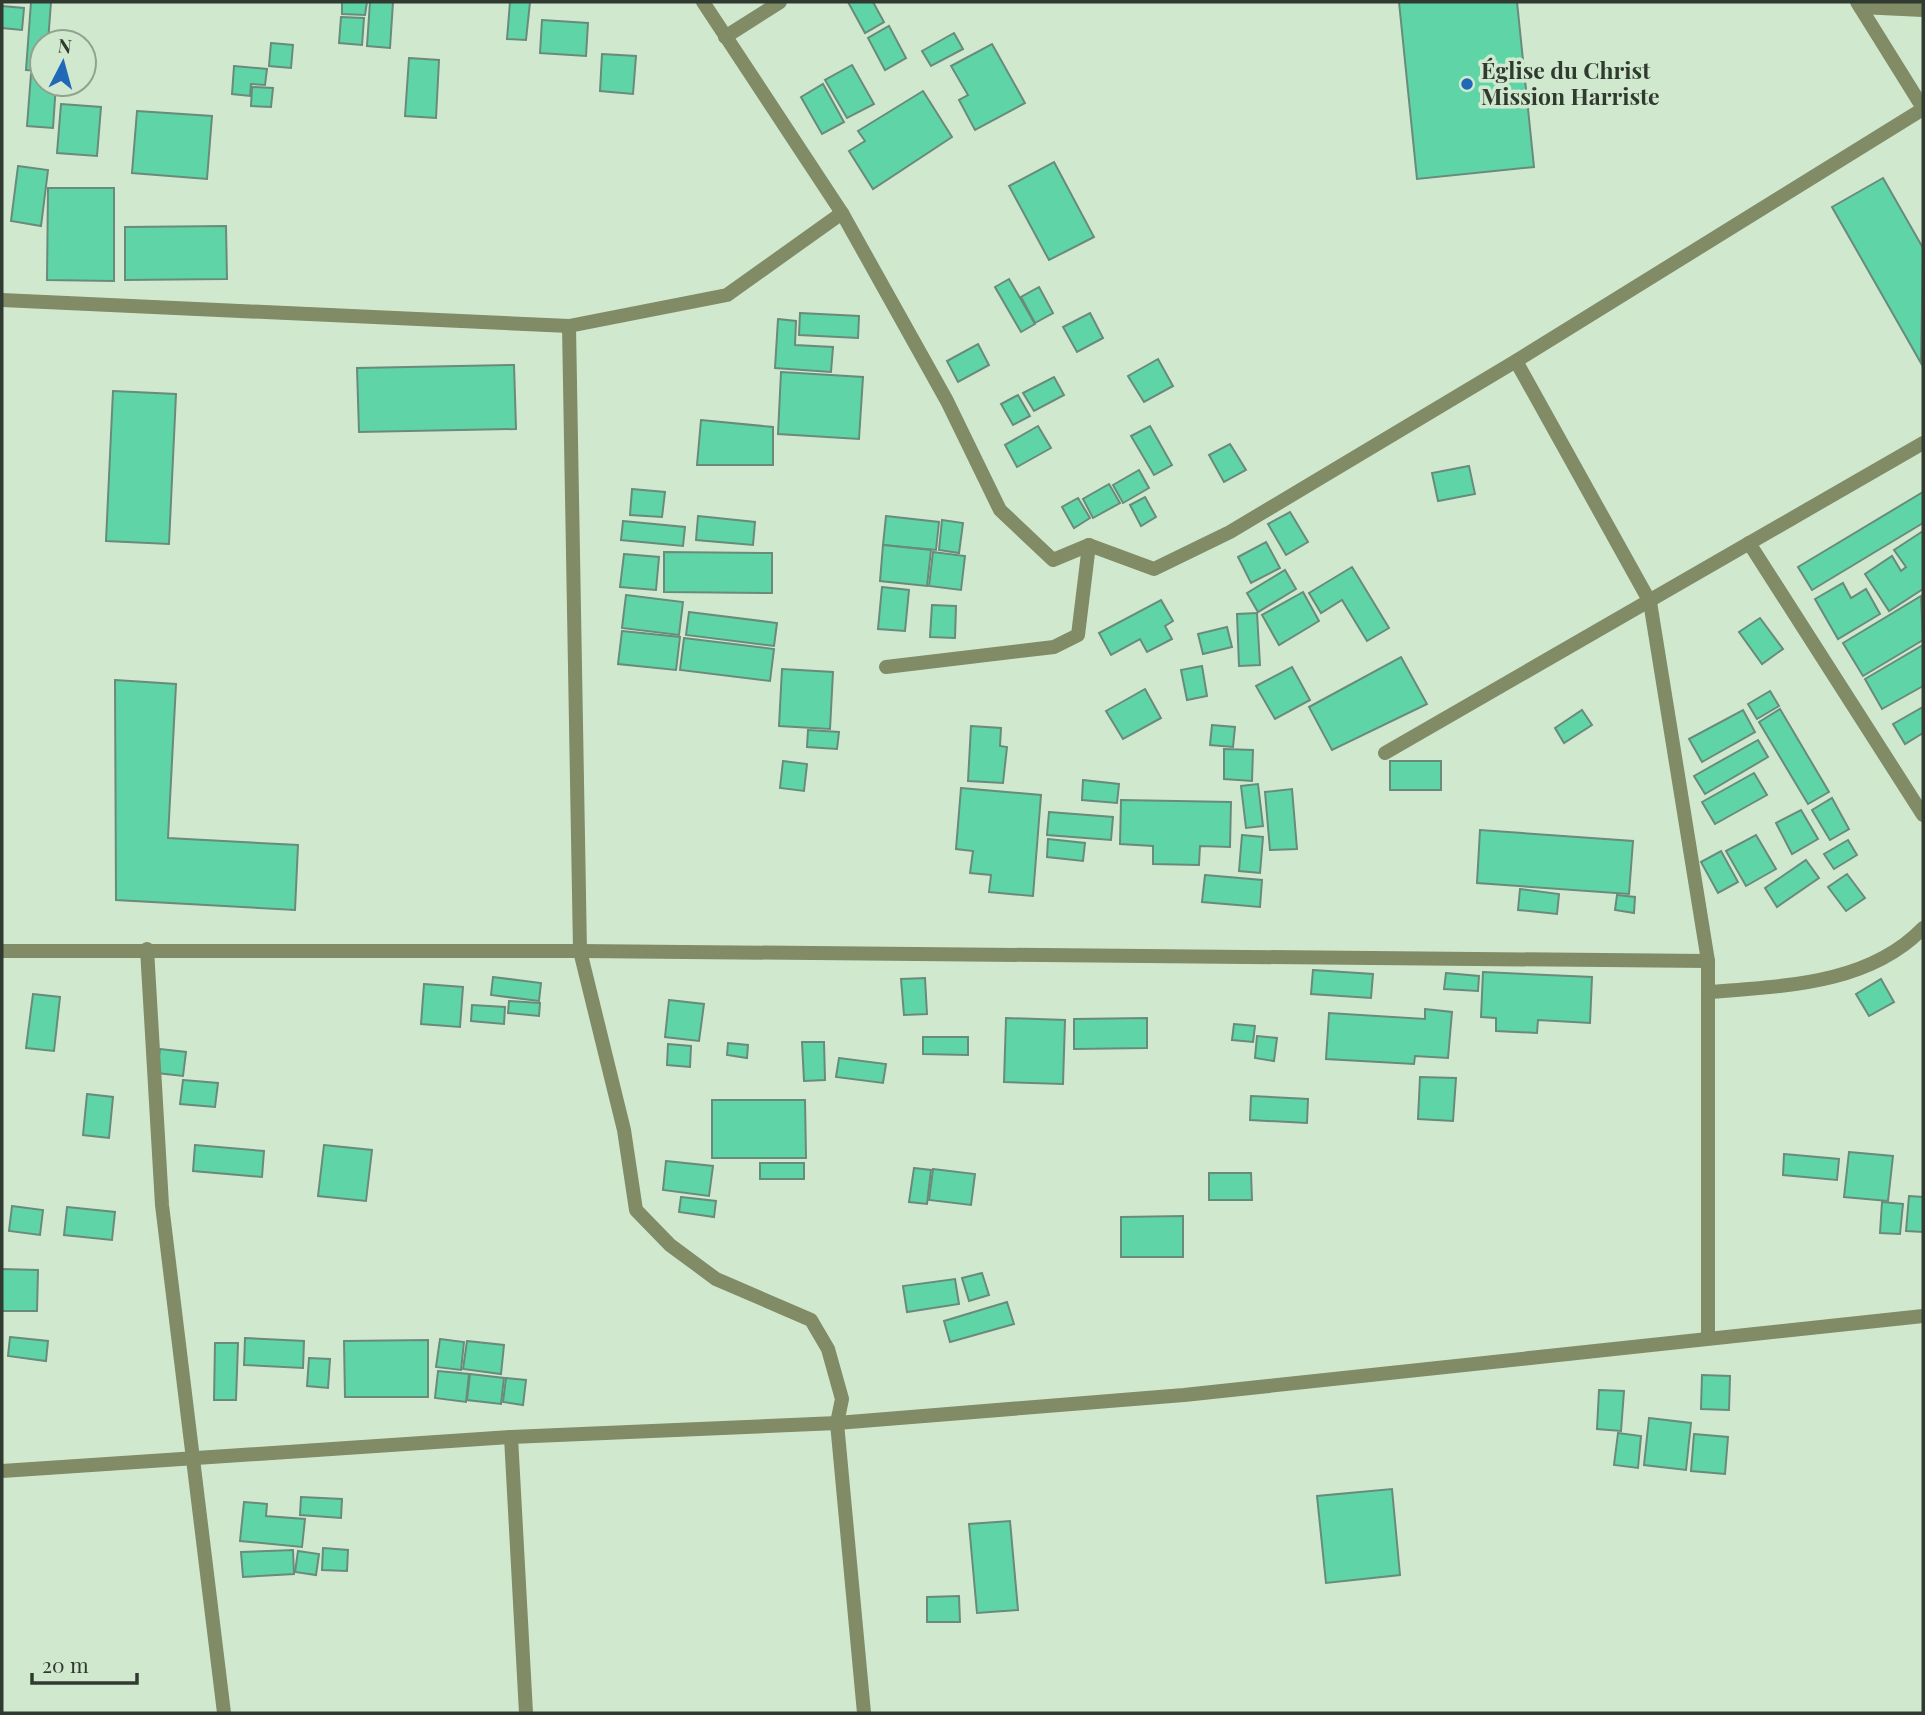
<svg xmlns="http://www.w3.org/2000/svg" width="1925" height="1715" viewBox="0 0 1925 1715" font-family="'Playfair Display',serif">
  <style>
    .building { fill: #5fd5a7; stroke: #698b7b; stroke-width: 2 }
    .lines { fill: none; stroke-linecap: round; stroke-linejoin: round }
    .minor { stroke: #818b65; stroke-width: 14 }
    .tertiary { stroke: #818b65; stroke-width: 14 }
    .poi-dot { fill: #2069b9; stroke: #d0e9ce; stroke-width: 2.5 }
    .labels { text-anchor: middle; stroke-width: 7; stroke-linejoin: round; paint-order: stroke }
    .poi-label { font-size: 23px; font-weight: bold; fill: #313a30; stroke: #d0e9ce; text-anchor: start }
  </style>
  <rect width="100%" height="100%" fill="#d0e9ce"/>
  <g class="building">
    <polygon points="31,2 51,2 48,42 42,42 42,71 26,70"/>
    <polygon points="342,2 367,2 365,15 342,14"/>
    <polygon points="370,2 393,2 390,48 367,46"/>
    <polygon points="510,2 530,2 526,40 507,39"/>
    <polygon points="848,2 873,2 884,22 865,33"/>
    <polygon points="1399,2 1517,2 1534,167 1417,179"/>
    <polygon points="2,6 24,8 22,30 2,28"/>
    <polygon points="341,17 364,18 362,45 339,43"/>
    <polygon points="542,20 588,23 586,56 540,53"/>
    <polygon points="889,26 906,58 885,70 868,38"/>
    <polygon points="954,33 963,49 931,66 922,51"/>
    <polygon points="271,43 293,45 291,68 269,66"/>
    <polygon points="992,44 1025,103 975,130 959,100 968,95 951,66"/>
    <polygon points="602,54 636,56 633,94 600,91"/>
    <polygon points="409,58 439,60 436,118 405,116"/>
    <polygon points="852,65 874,104 847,118 825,80"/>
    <polygon points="234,66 267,69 265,85 251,84 250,96 232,94"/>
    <polygon points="31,74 42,75 42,84 56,84 53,128 27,126"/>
    <polygon points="823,84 844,122 822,134 801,97"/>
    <polygon points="252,87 273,88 271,107 251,106"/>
    <polygon points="923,91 952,137 873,189 849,151 865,141 858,131"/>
    <polygon points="61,104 101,107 97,156 57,153"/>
    <polygon points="137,111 212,116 207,179 132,173"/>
    <polygon points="1054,162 1094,237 1049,260 1009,186"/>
    <polygon points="18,166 48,170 41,226 11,221"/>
    <polygon points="1883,178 1923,248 1921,363 1832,207"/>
    <polygon points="48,188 114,188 114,281 47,280"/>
    <polygon points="226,226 227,279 125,280 125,227"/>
    <polygon points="1009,279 1035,324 1021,332 995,287"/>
    <polygon points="1039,287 1053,313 1035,323 1021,297"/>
    <polygon points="800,313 859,316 858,338 799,335"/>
    <polygon points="1090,313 1103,338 1077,352 1063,327"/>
    <polygon points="778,319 796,321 795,345 833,347 831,372 775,368"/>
    <polygon points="978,344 989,365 958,382 947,361"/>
    <polygon points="1158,359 1173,386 1144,402 1128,376"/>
    <polygon points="514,365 516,429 359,432 357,368"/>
    <polygon points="781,372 863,377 859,439 778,434"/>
    <polygon points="1054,377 1064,395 1034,411 1023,393"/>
    <polygon points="113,391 176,394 169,544 106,541"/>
    <polygon points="1018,395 1030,416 1013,425 1001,404"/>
    <polygon points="701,420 773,427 773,465 697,465"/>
    <polygon points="1038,426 1051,448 1017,467 1005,445"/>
    <polygon points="1150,426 1172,465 1154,475 1131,436"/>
    <polygon points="1230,444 1246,470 1224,482 1209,455"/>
    <polygon points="1469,466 1475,494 1438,501 1432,473"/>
    <polygon points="1139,470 1149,488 1123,503 1113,485"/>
    <polygon points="1109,484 1120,503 1093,518 1083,499"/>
    <polygon points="632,489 665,492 662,517 630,515"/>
    <polygon points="1923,492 1923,523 1812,590 1798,567"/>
    <polygon points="1145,497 1156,517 1141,526 1130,505"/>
    <polygon points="1078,498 1090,518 1074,528 1062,507"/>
    <polygon points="1290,512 1308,542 1286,555 1268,524"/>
    <polygon points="698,516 755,522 753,545 696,540"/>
    <polygon points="886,516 939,522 936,550 883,545"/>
    <polygon points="942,520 963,523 959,553 939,550"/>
    <polygon points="623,521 685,527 683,546 621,540"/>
    <polygon points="1923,531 1923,589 1889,611 1865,574 1892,556 1901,571 1906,567 1894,550"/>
    <polygon points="1266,542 1280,568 1251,583 1238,557"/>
    <polygon points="883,545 931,550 927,586 880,581"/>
    <polygon points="664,552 772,553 772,593 664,592"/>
    <polygon points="933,552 965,556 961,590 929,586"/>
    <polygon points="624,554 659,557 656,590 620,587"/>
    <polygon points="1352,567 1389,628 1367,641 1342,600 1321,613 1309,593"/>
    <polygon points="1285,570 1296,589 1258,612 1247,593"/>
    <polygon points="1843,583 1851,598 1866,589 1880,614 1838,639 1815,599"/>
    <polygon points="882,587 909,590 905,631 878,629"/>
    <polygon points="1303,592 1319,621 1279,645 1262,615"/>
    <polygon points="626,595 683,602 679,635 622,628"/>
    <polygon points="1921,596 1923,640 1863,676 1843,643"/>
    <polygon points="1161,600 1173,621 1165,626 1172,639 1147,652 1140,639 1111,655 1099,633"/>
    <polygon points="932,605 956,606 955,638 930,637"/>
    <polygon points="689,612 777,623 774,646 686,635"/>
    <polygon points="1257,613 1260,665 1239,666 1237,614"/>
    <polygon points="1760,618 1783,649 1762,664 1739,632"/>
    <polygon points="1227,627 1232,647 1203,654 1198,634"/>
    <polygon points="622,631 680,637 676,670 618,664"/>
    <polygon points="684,638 774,649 770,681 680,670"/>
    <polygon points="1923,645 1923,686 1882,709 1865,679"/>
    <polygon points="1401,657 1427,704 1332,750 1309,707"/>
    <polygon points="1202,666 1207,696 1187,700 1181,670"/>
    <polygon points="1292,667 1310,700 1275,719 1256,686"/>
    <polygon points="782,669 833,672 830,729 779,726"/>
    <polygon points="115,680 176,684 168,838 298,845 295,910 116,900"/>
    <polygon points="1145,689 1161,718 1123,739 1106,711"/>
    <polygon points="1770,691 1779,706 1757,719 1748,704"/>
    <polygon points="1923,707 1923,733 1905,744 1893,724"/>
    <polygon points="1780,709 1829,792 1808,804 1759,722"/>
    <polygon points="1582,710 1592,725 1564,743 1555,728"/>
    <polygon points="1743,710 1755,732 1702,762 1689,739"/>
    <polygon points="1212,725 1235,727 1233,747 1210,745"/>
    <polygon points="971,726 1001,728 1000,746 1007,747 1003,783 968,781"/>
    <polygon points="808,730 839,732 837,749 807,747"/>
    <polygon points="1758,740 1768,757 1705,794 1694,776"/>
    <polygon points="1224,749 1253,750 1252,781 1224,779"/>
    <polygon points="783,761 807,764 804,791 780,788"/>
    <rect x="1390" y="761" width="51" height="29"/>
    <polygon points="1754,773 1767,795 1715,824 1702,802"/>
    <polygon points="1083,780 1119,784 1117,803 1082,800"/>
    <polygon points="1258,784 1263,826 1246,828 1241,786"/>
    <polygon points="961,788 1041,795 1033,896 989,892 991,875 970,873 973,851 956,849"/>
    <polygon points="1292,789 1297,849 1270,850 1265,792"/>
    <polygon points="1832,798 1849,829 1830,840 1812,810"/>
    <polygon points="1121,800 1231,802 1230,847 1200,846 1199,865 1153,864 1153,846 1120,844"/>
    <polygon points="1801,810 1818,839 1792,854 1776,823"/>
    <polygon points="1049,812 1113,817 1111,840 1047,835"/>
    <polygon points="1480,830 1633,841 1629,894 1477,883"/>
    <polygon points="1242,835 1263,837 1260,873 1239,871"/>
    <polygon points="1756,835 1776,869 1746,886 1726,851"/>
    <polygon points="1048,839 1085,843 1083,861 1047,857"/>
    <polygon points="1848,840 1857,855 1834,869 1824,854"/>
    <polygon points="1721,851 1738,882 1718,893 1701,862"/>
    <polygon points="1806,860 1819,878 1777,907 1765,888"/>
    <polygon points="1847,874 1865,898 1846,911 1828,887"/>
    <polygon points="1205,875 1262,880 1260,907 1202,902"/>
    <polygon points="1520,889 1559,894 1557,914 1518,910"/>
    <polygon points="1617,895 1635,897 1634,913 1615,910"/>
    <polygon points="1313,970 1373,974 1371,998 1311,994"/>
    <polygon points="1483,972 1592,977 1590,1023 1538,1020 1537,1033 1496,1031 1496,1018 1481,1017"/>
    <polygon points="1446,973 1479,976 1478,991 1444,989"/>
    <polygon points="493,977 541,983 539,1001 491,995"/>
    <polygon points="925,978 927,1014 904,1015 901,979"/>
    <polygon points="1881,979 1894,1002 1869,1016 1856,994"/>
    <polygon points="424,984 463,987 460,1027 421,1024"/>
    <polygon points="33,994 60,997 54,1051 26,1048"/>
    <polygon points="669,1000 704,1004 699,1041 665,1037"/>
    <polygon points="509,1001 540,1003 539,1016 508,1013"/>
    <polygon points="472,1005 505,1007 504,1024 471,1021"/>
    <polygon points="1425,1009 1452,1012 1448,1058 1415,1056 1414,1064 1326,1059 1329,1013 1425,1019"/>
    <polygon points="1006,1018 1065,1020 1063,1084 1004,1082"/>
    <polygon points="1147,1018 1147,1048 1074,1049 1074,1019"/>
    <polygon points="1234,1024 1255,1026 1253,1042 1232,1040"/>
    <polygon points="1257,1036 1277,1038 1274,1061 1255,1058"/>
    <polygon points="923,1037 968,1037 968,1055 923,1054"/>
    <polygon points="802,1042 824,1042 825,1080 804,1081"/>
    <polygon points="728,1043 748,1045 747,1058 727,1055"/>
    <polygon points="668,1044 691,1046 690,1067 667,1065"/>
    <polygon points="160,1049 186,1052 183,1076 157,1073"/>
    <polygon points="839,1058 886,1064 883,1083 836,1077"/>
    <polygon points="1420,1077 1456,1078 1453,1121 1418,1119"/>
    <polygon points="183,1080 218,1083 215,1107 180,1104"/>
    <polygon points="87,1094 113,1097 109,1138 83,1135"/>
    <polygon points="1251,1096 1308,1099 1307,1123 1250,1120"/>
    <polygon points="712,1100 805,1100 806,1158 712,1158"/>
    <polygon points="195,1145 264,1151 262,1177 193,1171"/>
    <polygon points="324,1145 372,1150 366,1201 318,1196"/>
    <polygon points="1849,1152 1893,1156 1888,1201 1844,1197"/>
    <polygon points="1784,1154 1839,1159 1837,1180 1783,1175"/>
    <polygon points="666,1161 713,1166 709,1196 663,1190"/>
    <rect x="760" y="1163" width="44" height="16"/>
    <polygon points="914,1168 931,1170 927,1204 909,1202"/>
    <polygon points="933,1169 975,1174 971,1205 929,1200"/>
    <polygon points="1209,1173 1251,1173 1252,1200 1209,1200"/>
    <polygon points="1909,1196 1923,1197 1923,1232 1906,1231"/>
    <polygon points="681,1197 716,1201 714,1217 679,1212"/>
    <polygon points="1882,1202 1903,1204 1900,1234 1880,1233"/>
    <polygon points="12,1206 43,1210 40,1235 9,1231"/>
    <polygon points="67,1207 115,1212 112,1240 64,1235"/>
    <polygon points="1183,1216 1183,1257 1121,1257 1121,1217"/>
    <polygon points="2,1269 38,1270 37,1311 2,1311"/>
    <polygon points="982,1273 989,1295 969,1301 962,1278"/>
    <polygon points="955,1279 959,1304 907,1312 903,1286"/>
    <polygon points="1007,1302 1014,1324 950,1342 944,1321"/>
    <polygon points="10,1337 48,1341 46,1361 8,1356"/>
    <polygon points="245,1338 304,1341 303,1368 244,1365"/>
    <polygon points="440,1339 464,1342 461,1370 436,1367"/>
    <polygon points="428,1340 428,1397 345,1397 344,1341"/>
    <polygon points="467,1341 504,1345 501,1374 463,1369"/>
    <polygon points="215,1343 238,1343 236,1400 214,1400"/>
    <polygon points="309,1358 330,1359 328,1388 307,1386"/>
    <polygon points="438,1371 469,1374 466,1402 435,1398"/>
    <polygon points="470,1374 504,1378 501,1404 467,1400"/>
    <polygon points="1702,1375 1730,1376 1729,1410 1701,1409"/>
    <polygon points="506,1378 526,1380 523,1405 503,1402"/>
    <polygon points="1599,1390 1624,1391 1621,1431 1597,1429"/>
    <polygon points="1649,1418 1691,1423 1686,1470 1644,1465"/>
    <polygon points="1618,1433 1641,1436 1638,1468 1614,1465"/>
    <polygon points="1694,1434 1728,1437 1725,1474 1691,1471"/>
    <polygon points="1392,1489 1400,1575 1326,1583 1317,1496"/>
    <polygon points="301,1497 342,1499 341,1518 300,1515"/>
    <polygon points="244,1502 267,1504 266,1516 305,1519 302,1547 240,1541"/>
    <polygon points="1010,1521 1018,1610 977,1613 969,1524"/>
    <polygon points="323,1548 348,1550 347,1571 322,1570"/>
    <polygon points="293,1550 294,1574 243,1577 241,1552"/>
    <polygon points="298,1551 319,1554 316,1575 295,1572"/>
    <polygon points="959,1596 960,1622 927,1622 927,1597"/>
  </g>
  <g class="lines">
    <g class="minor">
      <polyline points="703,2 842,213 947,401 1000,510 1053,560 1089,545 1154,569 1230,532 1516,361 1923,109"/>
      <polyline points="1860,7 1923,10"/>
      <polyline points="725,37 780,2"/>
      <polyline points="2,300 569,326 727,295 842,213"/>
      <polyline points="569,326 580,951 624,1130 636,1210 670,1245 716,1279 811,1320 828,1349 842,1399 837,1423 864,1713"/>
      <polyline points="1516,361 1650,602 1708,961 1708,1337"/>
      <polyline points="1749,543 1923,815"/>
      <polyline points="886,667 1054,647 1078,635 1089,545"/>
      <polyline points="1385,753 1923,443"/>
      <polyline points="147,949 162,1205 224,1713"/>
      <polyline points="2,951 580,951 1708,961"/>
      <path d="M 1709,992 C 1782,986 1868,985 1923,928"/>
      <polyline points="511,1437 526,1713"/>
    </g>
    <g class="tertiary">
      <polyline points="1857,2 1923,108"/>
      <polyline points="2,1471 511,1437 837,1423 1184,1395 1923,1316"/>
    </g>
  </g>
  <circle class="poi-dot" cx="1467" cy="84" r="7"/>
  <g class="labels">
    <g class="poi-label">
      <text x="1481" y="79">Église du Christ<tspan x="1481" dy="26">Mission Harriste</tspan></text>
    </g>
  </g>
  <rect width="1925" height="1715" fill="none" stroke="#313a30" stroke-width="7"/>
  <g transform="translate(63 63) rotate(6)"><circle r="33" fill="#d0e9ce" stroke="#90a38f" stroke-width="2"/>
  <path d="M0-5L12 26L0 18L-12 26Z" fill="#2069b9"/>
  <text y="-10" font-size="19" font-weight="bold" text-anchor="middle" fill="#313a30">N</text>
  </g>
  <path d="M32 1673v10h105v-10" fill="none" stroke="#313a30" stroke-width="3.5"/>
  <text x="42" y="1673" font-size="21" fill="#313a30" stroke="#d0e9ce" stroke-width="5" paint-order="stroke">20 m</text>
</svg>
